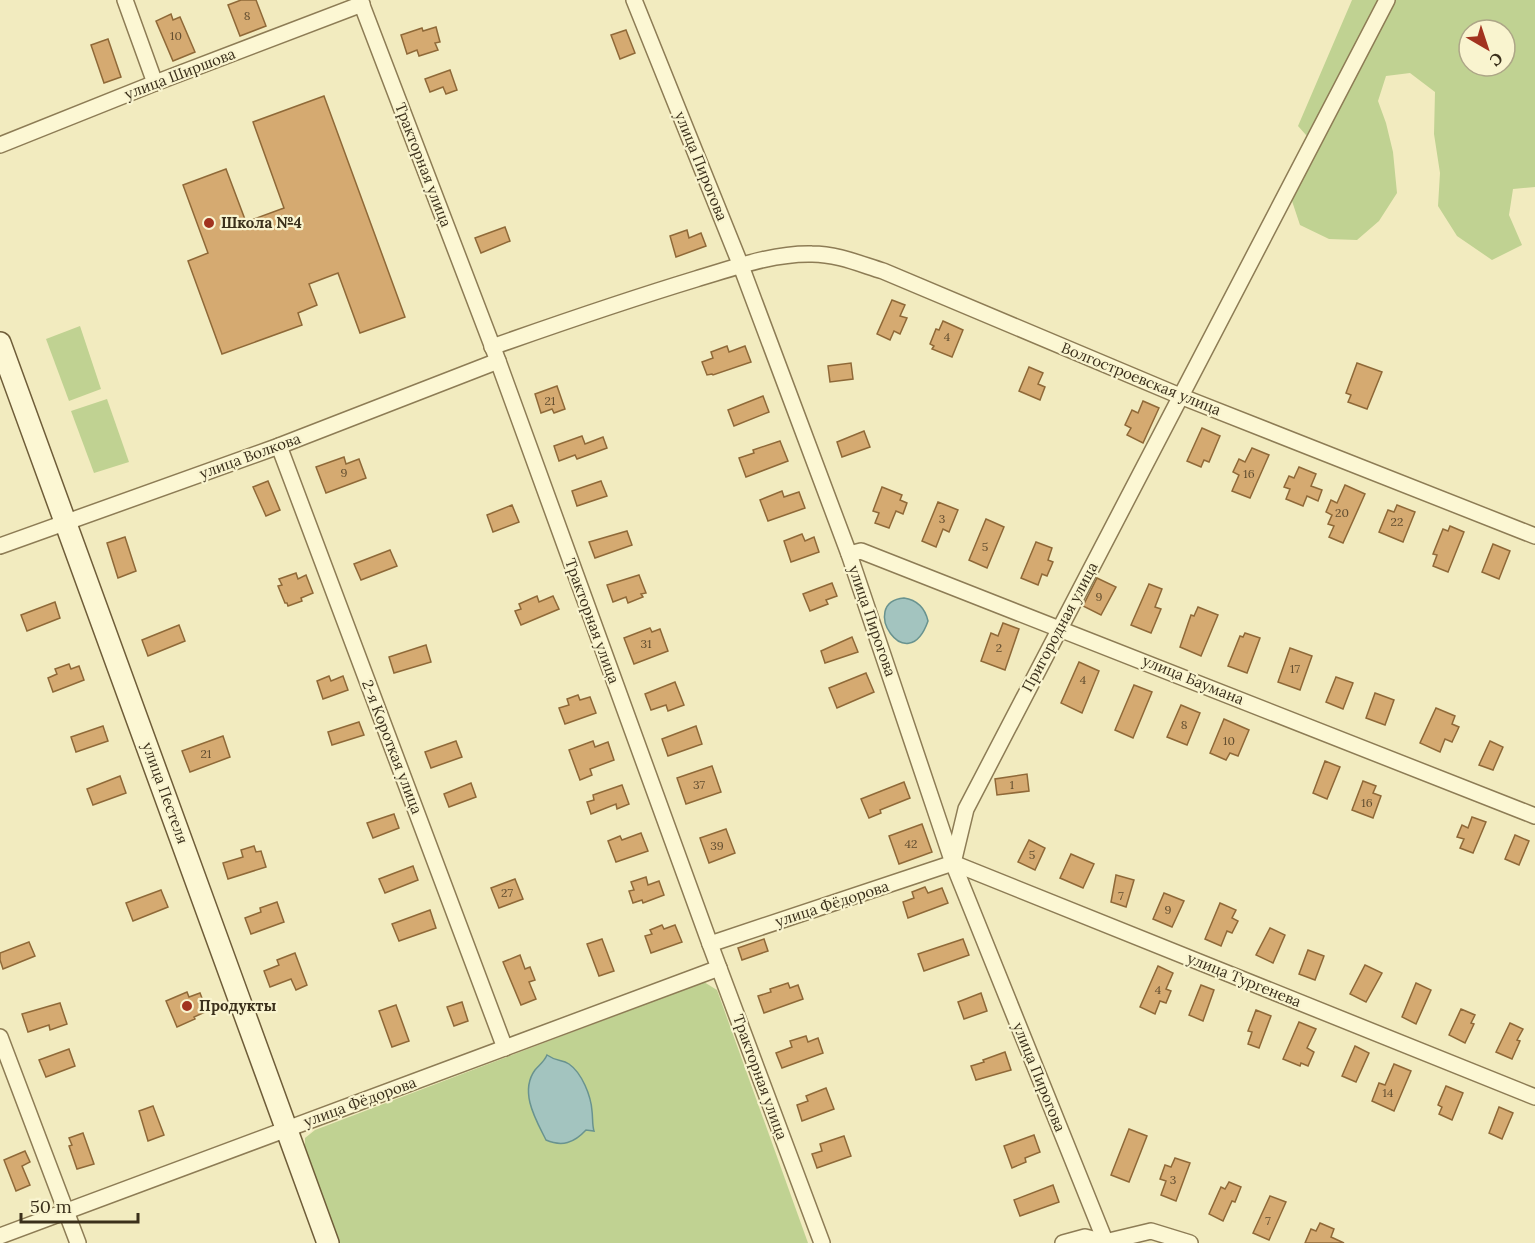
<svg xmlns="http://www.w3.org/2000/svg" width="1535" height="1243" viewBox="0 0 1535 1243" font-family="Lora,serif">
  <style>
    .green { fill: #c0d292; fill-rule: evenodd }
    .water { fill: #a3c4bf; stroke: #69938f; stroke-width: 1.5 }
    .building { fill: #d5aa71; stroke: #8f6938; stroke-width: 1.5 }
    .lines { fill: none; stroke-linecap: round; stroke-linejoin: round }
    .street-casing { stroke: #8d7c55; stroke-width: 18 }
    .secondary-casing { stroke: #6f5d39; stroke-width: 24 }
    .street { stroke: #fcf7d3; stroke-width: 15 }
    .secondary { stroke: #fcf7d3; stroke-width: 21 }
    .poi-dot { fill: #a2331f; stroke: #f9f4cf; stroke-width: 2 }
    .labels { text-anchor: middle; stroke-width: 4.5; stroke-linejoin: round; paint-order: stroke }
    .number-label { font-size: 12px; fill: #624e30 }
    .street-label { font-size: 15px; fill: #3b301b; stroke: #f9f4cf }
    .poi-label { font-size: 15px; font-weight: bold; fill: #3b301b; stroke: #f9f4cf; text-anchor: start }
  </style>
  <rect width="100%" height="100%" fill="#f2ebbf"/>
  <g class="green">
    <path d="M 1352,0 L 1535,0 L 1535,187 L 1513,189 L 1509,215 L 1522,245 L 1492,260 L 1457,236 L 1438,206 L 1440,173 L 1434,134 L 1435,92 L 1410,73 L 1386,76 L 1378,101 L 1386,123 L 1393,152 L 1397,193 L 1379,221 L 1357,240 L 1329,239 L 1300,225 L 1291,198 L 1314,144 L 1298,126 ZM 1469,30 L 1505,30 L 1505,66 L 1469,66 Z"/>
    <polygon points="80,326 101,389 69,401 46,339"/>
    <polygon points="107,399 129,462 94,473 71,411"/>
    <polygon points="704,982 717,990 808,1243 339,1243 305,1151 305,1138 315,1130"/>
  </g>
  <g class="water">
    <path d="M 904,598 C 917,600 925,608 928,621 C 907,681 857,602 904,598 Z"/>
    <path d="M 547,1055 C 557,1062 562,1059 569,1064 C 582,1073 591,1096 592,1111 C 593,1118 592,1124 594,1131 L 586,1130 C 574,1143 562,1147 546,1140 C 536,1120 519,1092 535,1070 C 539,1065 544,1062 547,1055 Z"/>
  </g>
  <g class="building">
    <polygon points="241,0 256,0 266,26 240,36 228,5"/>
    <polygon points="171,14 173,20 180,17 195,52 173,61 156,21"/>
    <polygon points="436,27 440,42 435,43 438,50 419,56 417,50 407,54 401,35 422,28 423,31"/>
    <polygon points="626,30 635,53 620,59 611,35"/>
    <polygon points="108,39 121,77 104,83 91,45"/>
    <polygon points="450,70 457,90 446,94 443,87 430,92 425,79"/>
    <polygon points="324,96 405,317 360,333 338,273 309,284 317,305 298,313 302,325 222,354 188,261 208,253 183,185 226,169 246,222 284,208 253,122"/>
    <polygon points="505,227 510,241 481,253 475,238"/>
    <polygon points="687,230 689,238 701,233 706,246 676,257 670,236"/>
    <polygon points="892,300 905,305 900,316 907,318 900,334 894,331 890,340 877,334"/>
    <polygon points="943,321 963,330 952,357 932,349 934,346 930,344 936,329 939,330"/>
    <polygon points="727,346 729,352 745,346 751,362 713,375 712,374 707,375 702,362 713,358 711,352"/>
    <polygon points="851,363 853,379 830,382 828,366"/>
    <polygon points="1357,363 1382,372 1367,409 1348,402 1351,395 1346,393"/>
    <polygon points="1029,367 1043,373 1038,384 1045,387 1040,400 1019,391"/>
    <polygon points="557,386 565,409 554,413 552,409 541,413 535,394"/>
    <polygon points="763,396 769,412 734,426 728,410"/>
    <polygon points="1143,401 1159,408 1143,443 1127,435 1131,428 1125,425 1132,410 1138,413"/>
    <polygon points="1202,428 1220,436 1209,462 1204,460 1201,467 1187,461"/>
    <polygon points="864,431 870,447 842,457 837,442"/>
    <polygon points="582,436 585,444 603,437 607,448 577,459 575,455 559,461 554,446"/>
    <polygon points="780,441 788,461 746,477 739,458 754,453 753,450"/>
    <polygon points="1252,448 1269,455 1250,498 1232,491 1239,475 1233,472 1239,459 1245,462"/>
    <polygon points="344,457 346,464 359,459 366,478 326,493 316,467"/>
    <polygon points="1299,467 1316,474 1311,486 1322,490 1318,501 1307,496 1303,506 1286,499 1290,489 1284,487 1289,476 1294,478"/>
    <polygon points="268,481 280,510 266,516 253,487"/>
    <polygon points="601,481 607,496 577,506 572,491"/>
    <polygon points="1345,485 1365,494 1343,543 1329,537 1334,526 1328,524 1332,515 1326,512 1331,500 1337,503"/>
    <polygon points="882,487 902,495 900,500 907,503 903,514 896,511 889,528 875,523 879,513 873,511"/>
    <polygon points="782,491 784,497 799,492 805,508 768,521 760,500"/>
    <polygon points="938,502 958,510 949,532 943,529 936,547 922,541"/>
    <polygon points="512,505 519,522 493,532 487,515"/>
    <polygon points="1397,505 1415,512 1403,542 1379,532 1388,510 1394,512"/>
    <polygon points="986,519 1004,527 987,568 969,560"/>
    <polygon points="1450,526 1464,532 1448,572 1433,566 1437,555 1433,554 1443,529 1448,531"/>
    <polygon points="627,531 632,545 595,558 589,542"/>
    <polygon points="802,534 805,541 814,537 819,552 791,562 784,541"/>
    <polygon points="125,537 136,571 118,578 107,543"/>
    <polygon points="1036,542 1052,548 1048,560 1053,562 1047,576 1042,574 1038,585 1021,578"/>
    <polygon points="1493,544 1510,551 1499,579 1482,572"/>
    <polygon points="390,550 397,566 361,580 354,564"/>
    <polygon points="296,573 298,579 306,575 313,593 301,598 302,601 288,606 287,603 285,603 278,586 282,585 279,579"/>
    <polygon points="639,575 646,593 641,594 643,597 628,603 626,597 613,602 607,585"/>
    <polygon points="1097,578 1116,587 1101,615 1083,606"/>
    <polygon points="832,583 837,596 826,600 828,604 810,611 803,594"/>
    <polygon points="1149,584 1162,589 1155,607 1161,609 1151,633 1131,625"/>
    <polygon points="537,596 539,602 553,596 559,609 521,625 515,611 521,609 519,604"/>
    <polygon points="55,602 60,618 27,631 21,615"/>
    <polygon points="1198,607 1218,615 1201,656 1180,647 1191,615 1194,616"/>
    <polygon points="1003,623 1019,629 1005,670 981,661 991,633 998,636"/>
    <polygon points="179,625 185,641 148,656 142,640"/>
    <polygon points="650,628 652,632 660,629 668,651 634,664 624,638"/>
    <polygon points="1245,633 1260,638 1247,673 1228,666 1240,636 1243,637"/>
    <polygon points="852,637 858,652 825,663 821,651"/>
    <polygon points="426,645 431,662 394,673 389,657"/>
    <polygon points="1290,648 1312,656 1300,690 1278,682"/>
    <polygon points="1079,662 1099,671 1082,713 1061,703"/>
    <polygon points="69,664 71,669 79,666 84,680 53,692 48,678 57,674 55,669"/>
    <polygon points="866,673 874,692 837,708 829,688"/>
    <polygon points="329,676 331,681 343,676 348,690 323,699 317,681"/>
    <polygon points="1336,677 1353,683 1343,709 1326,702"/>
    <polygon points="675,682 684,705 668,711 666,705 651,710 645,694"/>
    <polygon points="1134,685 1152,692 1133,738 1115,730"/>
    <polygon points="1375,693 1394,700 1385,725 1366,718"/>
    <polygon points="578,695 580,700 590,697 596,713 565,724 559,708 569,705 567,699"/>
    <polygon points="1181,705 1200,713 1187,745 1167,737"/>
    <polygon points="1436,708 1455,716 1452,724 1459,727 1452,742 1445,739 1440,752 1420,743"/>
    <polygon points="1224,719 1249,730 1238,756 1230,753 1226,760 1210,753"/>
    <polygon points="359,722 364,735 332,745 328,732"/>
    <polygon points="103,726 108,741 76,752 71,737"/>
    <polygon points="696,726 702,744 668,756 662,739"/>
    <polygon points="223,736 230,757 190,772 182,751"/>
    <polygon points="456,741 462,757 431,768 425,752"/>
    <polygon points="593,741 595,747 608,742 614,760 590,769 592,775 580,780 569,750"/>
    <polygon points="1490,741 1503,747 1493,770 1479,765"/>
    <polygon points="1325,761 1340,767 1327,799 1313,793"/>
    <polygon points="712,766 721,792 686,804 677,778"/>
    <polygon points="1027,774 1029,791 997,795 995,779"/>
    <polygon points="120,776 126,793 93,805 87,789"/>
    <polygon points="1363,781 1376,786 1373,793 1381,796 1373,818 1352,810"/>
    <polygon points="904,782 910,798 880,810 881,813 869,818 861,799"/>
    <polygon points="471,783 476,797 449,807 444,794"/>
    <polygon points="622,785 629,804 617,809 616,804 591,814 587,802 594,800 593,795"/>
    <polygon points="394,814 399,828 373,838 367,823"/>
    <polygon points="1472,817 1486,822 1473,853 1460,848 1464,839 1457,837 1462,825 1468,828"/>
    <polygon points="922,824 932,852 899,864 889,836"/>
    <polygon points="726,829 735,853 709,863 700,838"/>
    <polygon points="641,833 648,851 616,862 608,841 620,836 622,840"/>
    <polygon points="1515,835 1529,841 1519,865 1505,859"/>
    <polygon points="1029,840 1045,848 1035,870 1018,862"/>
    <polygon points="254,846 256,852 261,851 266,867 228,879 223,863 243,857 241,850"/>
    <polygon points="1071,854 1094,864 1083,888 1060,878"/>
    <polygon points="413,866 418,880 385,893 379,879"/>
    <polygon points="1116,875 1134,880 1126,907 1111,902"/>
    <polygon points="646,877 648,885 659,881 664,895 643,903 642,900 633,903 629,891 634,890 631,882"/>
    <polygon points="515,879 523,899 499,908 491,888"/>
    <polygon points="925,887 928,893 942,888 948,903 908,918 903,902 914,898 912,892"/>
    <polygon points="161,890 168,907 133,921 126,903"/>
    <polygon points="1164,893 1184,901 1172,927 1153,919"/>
    <polygon points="277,902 284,922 251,934 245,918 261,912 260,908"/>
    <polygon points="1220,903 1236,910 1232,918 1238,921 1232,933 1227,931 1221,946 1205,939"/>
    <polygon points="430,910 436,928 399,941 392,924"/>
    <polygon points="662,925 664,929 675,925 682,942 651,953 645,936 652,934 650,930"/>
    <polygon points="1270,928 1285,935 1273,963 1256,955"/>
    <polygon points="602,939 614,971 599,976 587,944"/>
    <polygon points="764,939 768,951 742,960 738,948"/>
    <polygon points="963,939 969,955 924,971 918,954"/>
    <polygon points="29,942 35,956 3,969 0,960 0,953"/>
    <polygon points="1308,950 1324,956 1315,980 1299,974"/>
    <polygon points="295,953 307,985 296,990 291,979 270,987 264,971 279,965 277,960"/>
    <polygon points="520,955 525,969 530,967 535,980 529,982 536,999 521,1005 503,962"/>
    <polygon points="1365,965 1382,973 1366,1002 1350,994"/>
    <polygon points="1158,966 1173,973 1166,989 1171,991 1166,1003 1160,1001 1155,1014 1140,1007"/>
    <polygon points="788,983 790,988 798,985 803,999 764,1013 758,996 771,992 770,989"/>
    <polygon points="1416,983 1431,990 1416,1024 1402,1017"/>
    <polygon points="1201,985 1214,990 1203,1021 1189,1015"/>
    <polygon points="187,992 189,997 200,993 207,1011 194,1017 195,1019 177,1027 166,1001"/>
    <polygon points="981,993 987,1011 964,1019 958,1002"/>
    <polygon points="462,1002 468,1021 454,1026 447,1007"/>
    <polygon points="60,1003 67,1024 50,1030 49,1025 28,1032 22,1014"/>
    <polygon points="396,1005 409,1041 392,1047 379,1011"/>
    <polygon points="1461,1009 1475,1015 1471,1023 1474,1024 1465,1043 1449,1035"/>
    <polygon points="1256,1010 1271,1016 1259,1048 1248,1044 1252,1032 1248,1031"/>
    <polygon points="1299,1022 1316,1029 1307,1048 1314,1052 1308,1066 1301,1063 1300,1066 1283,1059"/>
    <polygon points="1510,1023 1523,1029 1517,1040 1520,1041 1512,1059 1496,1052"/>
    <polygon points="806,1036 808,1042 818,1038 823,1053 782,1068 776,1053 792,1047 790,1041"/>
    <polygon points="1355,1046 1369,1053 1356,1082 1342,1076"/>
    <polygon points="69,1049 75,1066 46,1077 39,1060"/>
    <polygon points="1005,1052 1011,1070 976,1080 971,1066 984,1062 983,1060"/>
    <polygon points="1394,1064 1411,1071 1394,1111 1372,1101 1379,1083 1385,1085"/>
    <polygon points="1446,1086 1463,1093 1452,1120 1439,1114 1442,1107 1438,1105"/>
    <polygon points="826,1088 834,1109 802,1121 797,1105 808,1101 806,1096"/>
    <polygon points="153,1106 164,1135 148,1141 139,1111"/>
    <polygon points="1499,1107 1513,1113 1502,1139 1489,1133"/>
    <polygon points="1129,1129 1147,1136 1129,1182 1111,1175"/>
    <polygon points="83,1133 94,1164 77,1169 69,1146 72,1145 69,1138"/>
    <polygon points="1034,1135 1040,1152 1025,1158 1026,1162 1012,1168 1004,1146"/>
    <polygon points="844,1136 851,1156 817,1168 812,1154 822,1151 820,1144"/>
    <polygon points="25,1151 30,1162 22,1166 30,1185 16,1191 4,1160"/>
    <polygon points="1175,1158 1190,1163 1176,1201 1161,1195 1166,1181 1160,1179 1165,1165 1171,1167"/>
    <polygon points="1229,1182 1241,1187 1235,1202 1232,1201 1223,1221 1209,1214 1221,1187 1225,1189"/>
    <polygon points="1053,1185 1059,1202 1020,1216 1014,1200"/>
    <polygon points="1270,1196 1286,1202 1269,1240 1253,1233"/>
    <polygon points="1320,1223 1334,1229 1331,1237 1344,1243 1305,1243 1311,1229 1316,1231"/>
  </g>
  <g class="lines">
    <g class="street-casing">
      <g id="street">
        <polyline points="125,0 155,83"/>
        <polyline points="360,0 498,361 710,944 822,1243"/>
        <polyline points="634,0 741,266 849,554 953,863 1106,1243"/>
        <polyline points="0,145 155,83 362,4"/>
        <path d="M 492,347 C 560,323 627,300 696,279 C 733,268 773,253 812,254 C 837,254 860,264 883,271 L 1180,396 L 1535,536"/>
        <polyline points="279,446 505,1048"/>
        <polyline points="0,546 279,446 498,361"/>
        <polyline points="849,554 861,551 1535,816"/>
        <polyline points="953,863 966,809 1387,0"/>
        <polyline points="953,863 1535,1097"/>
        <polyline points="710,944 953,863"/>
        <polyline points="0,1037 78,1243"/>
        <polyline points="0,1236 719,968"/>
        <polyline points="1063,1243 1085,1237 1105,1242 1151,1231 1190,1243"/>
      </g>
    </g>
    <g class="secondary-casing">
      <polyline id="secondary" points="0,343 328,1243"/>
    </g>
    <use href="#street" class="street"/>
    <use href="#secondary" class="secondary"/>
  </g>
  <g class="poi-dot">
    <circle cx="209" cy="223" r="6"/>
    <circle cx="187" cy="1006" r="6"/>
  </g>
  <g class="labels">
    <g class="number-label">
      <text x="247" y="20">8</text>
      <text x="176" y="40">10</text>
      <text x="947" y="341">4</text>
      <text x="550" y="405">21</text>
      <text x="344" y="477">9</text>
      <text x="1249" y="478">16</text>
      <text x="1342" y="517">20</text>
      <text x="942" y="523">3</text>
      <text x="1397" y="526">22</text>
      <text x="985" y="551">5</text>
      <text x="1099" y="601">9</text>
      <text x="646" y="648">31</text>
      <text x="999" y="652">2</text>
      <text x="1295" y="673">17</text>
      <text x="1083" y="684">4</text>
      <text x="1184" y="729">8</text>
      <text x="1229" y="745">10</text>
      <text x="206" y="758">21</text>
      <text x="699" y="789">37</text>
      <text x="1012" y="789">1</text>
      <text x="1367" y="807">16</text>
      <text x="911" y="848">42</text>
      <text x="717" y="850">39</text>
      <text x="1032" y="859">5</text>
      <text x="507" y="897">27</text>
      <text x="1121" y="900">7</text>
      <text x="1168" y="914">9</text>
      <text x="1158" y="994">4</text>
      <text x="1388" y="1097">14</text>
      <text x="1173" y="1184">3</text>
      <text x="1268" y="1225">7</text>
    </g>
    <g class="street-label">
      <text transform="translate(180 74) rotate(-21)" y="5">улица Ширшова</text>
      <text transform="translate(423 165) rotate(69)" y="5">Тракторная улица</text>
      <text transform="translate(701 166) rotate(68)" y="5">улица Пирогова</text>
      <text transform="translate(1141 379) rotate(22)" y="5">Волгостроевская улица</text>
      <text transform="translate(250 456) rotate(-20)" y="5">улица Волкова</text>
      <text transform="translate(592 621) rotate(70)" y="5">Тракторная улица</text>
      <text transform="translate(872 621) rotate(71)" y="5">улица Пирогова</text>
      <text transform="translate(1060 627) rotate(-62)" y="5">Пригородная улица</text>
      <text transform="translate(1193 680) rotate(22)" y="5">улица Баумана</text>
      <text transform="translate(392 747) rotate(69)" y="5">2-я Короткая улица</text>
      <text transform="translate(165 793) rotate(70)" y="5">улица Пестеля</text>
      <text transform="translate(832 904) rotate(-18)" y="5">улица Фёдорова</text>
      <text transform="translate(1244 980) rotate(22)" y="5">улица Тургенева</text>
      <text transform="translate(760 1077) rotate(70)" y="5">Тракторная улица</text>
      <text transform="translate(1039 1077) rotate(68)" y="5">улица Пирогова</text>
      <text transform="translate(360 1102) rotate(-20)" y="5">улица Фёдорова</text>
    </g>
    <g class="poi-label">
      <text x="221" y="228">Школа №4</text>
      <text x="199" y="1011">Продукты</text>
    </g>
  </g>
  <g transform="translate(1487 48) rotate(141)"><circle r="28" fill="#f9f4cf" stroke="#ada687" stroke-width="1.5"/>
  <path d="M0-4.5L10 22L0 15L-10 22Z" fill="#a2331f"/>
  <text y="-9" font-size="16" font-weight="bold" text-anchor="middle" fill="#3b301b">С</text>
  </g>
  <path d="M21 1213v9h117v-9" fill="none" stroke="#3b301b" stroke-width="3"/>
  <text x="30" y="1213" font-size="18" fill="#3b301b" stroke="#f9f4cf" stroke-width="4.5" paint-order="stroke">50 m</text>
</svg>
